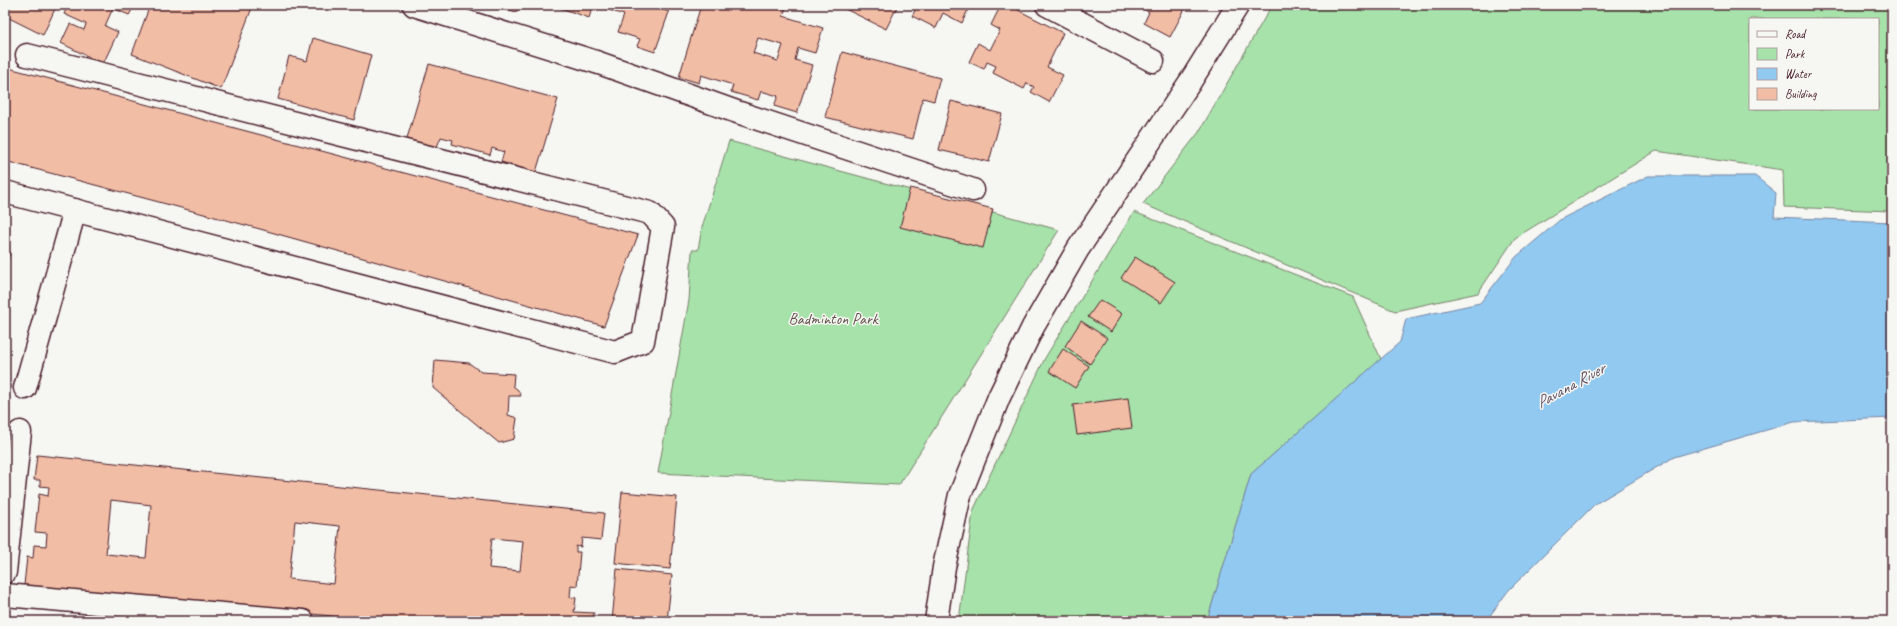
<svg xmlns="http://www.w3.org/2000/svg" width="1897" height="626" viewBox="0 0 1897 626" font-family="Caveat,sans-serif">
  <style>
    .green { fill: #a6e2a9; stroke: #78806a; fill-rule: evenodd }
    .water { fill: #92c9f1; stroke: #7585a2 }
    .building { fill: #f2bda5; stroke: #4a1f2b; fill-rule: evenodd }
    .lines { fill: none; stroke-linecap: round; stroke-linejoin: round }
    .minor-casing { stroke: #4a1f2b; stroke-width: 25 }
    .minor { stroke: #f6f6f2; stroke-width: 22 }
    .labels { text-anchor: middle; stroke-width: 3; stroke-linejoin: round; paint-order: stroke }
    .park-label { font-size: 16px; fill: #61504a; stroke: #f6f6f2 }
    .water-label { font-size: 17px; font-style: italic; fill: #605266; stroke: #f6f6f2 }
  </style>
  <rect width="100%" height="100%" fill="#f6f6f2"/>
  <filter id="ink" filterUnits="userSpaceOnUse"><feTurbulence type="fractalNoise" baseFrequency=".025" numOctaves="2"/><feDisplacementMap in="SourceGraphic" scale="8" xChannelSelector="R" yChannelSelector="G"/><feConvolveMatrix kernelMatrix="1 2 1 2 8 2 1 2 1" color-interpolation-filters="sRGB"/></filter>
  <g filter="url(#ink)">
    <g class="green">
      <path d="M 1272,5 L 1892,5 L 1892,211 L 1784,207 L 1783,170 L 1656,151 L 1515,238 L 1478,293 L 1395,311 L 1143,204 L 1199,132 ZM 1750,19 L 1878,19 L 1878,109 L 1750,109 Z"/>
      <polygon points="729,141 1059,230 899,485 658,473 689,300 692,250 698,250 702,227"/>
      <polygon points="1134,212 1353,297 1381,359 1251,474 1207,621 959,621 973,511 1045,358"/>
    </g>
    <polygon class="water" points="1648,176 1755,176 1776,193 1774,217 1892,222 1892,418 1794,422 1674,457 1595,504 1508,591 1486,621 1207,621 1251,474 1400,342 1406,319 1480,303 1516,257 1561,219"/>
    <g class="building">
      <polygon points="7,5 51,5 50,7 55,9 43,35 5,16"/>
      <polygon points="68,5 135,5 129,15 113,8 105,26 118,32 103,64 61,43 70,24 84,30 86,24 64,14"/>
      <polygon points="150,5 253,5 221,89 132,54"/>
      <polygon points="496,5 519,5 517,12 495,7"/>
      <polygon points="559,5 593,5 589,18 558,7"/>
      <polygon points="594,5 649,5 669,12 655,52 637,46 640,39 618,32 624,15"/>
      <path d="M 701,5 L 778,5 L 786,7 L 783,16 L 823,28 L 815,53 L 798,48 L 795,60 L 812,65 L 797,113 L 774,106 L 778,96 L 761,91 L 758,100 L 731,92 L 733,85 L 701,75 L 699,83 L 679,77 ZM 758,38 L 783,45 L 778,61 L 753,53 Z"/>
      <polygon points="837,5 898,5 886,29"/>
      <polygon points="918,5 970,5 962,23 943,13 936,28 912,16"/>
      <polygon points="1001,5 1008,5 1063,33 1047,67 1063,75 1049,102 1031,92 1034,87 1027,83 1024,89 993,73 996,66 987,62 984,69 969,62 978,43 990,50 1000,30 991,25"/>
      <polygon points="1136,5 1187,5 1170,37 1144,23 1149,12"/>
      <polygon points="313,38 371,55 354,120 278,99 289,56 307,61"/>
      <polygon points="842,52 940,78 934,101 923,98 913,139 825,117"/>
      <polygon points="429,64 558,99 536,172 501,162 504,152 492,148 490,155 452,144 453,140 441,137 436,149 406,142"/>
      <polygon points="5,67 638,235 604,326 260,229 5,161"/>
      <polygon points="951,101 1002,114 989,162 939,150"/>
      <polygon points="910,188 993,209 983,248 900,227"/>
      <polygon points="5,246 10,252 5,270"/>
      <polygon points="1135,257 1175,282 1161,303 1121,278"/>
      <polygon points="1100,300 1122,314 1111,332 1088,317"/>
      <polygon points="1081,321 1107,338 1090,364 1065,346"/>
      <polygon points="1063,349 1089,366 1075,388 1049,371"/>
      <polygon points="435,360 469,363 481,372 514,374 513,386 518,390 521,396 509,396 508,415 517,418 514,439 499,443 433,388"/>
      <polygon points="1128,398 1132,428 1077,435 1073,405"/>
      <path d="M 37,455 L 604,513 L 601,540 L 582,538 L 581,547 L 576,546 L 576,552 L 580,552 L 577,586 L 571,585 L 570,597 L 576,598 L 574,612 L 594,613 L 593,621 L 381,621 L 24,585 L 27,557 L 33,558 L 34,545 L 46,546 L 47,533 L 35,532 L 39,494 L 48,496 L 49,487 L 40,486 L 40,480 L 34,480 ZM 111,500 L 151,505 L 146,558 L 106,554 ZM 295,521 L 340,526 L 334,584 L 289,579 ZM 492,538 L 523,541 L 520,571 L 489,568 Z"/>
      <polygon points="622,492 677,497 670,569 615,563"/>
      <polygon points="617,569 672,575 667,621 612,621"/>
    </g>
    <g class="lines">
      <g class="minor-casing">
        <g id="minor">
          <polyline points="414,5 599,63 737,112 973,190"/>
          <polyline points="1047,5 1153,61"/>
          <polyline points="5,192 615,352 643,341 663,227 650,213 27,55"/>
          <polyline points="25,388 75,210"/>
          <polyline points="5,572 20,432"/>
          <polyline points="5,595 303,621"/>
          <polyline points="936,621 944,567 960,495 999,397 1033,327 1078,249 1190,82 1238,5"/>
        </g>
      </g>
      <use href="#minor" class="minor"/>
    </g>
  </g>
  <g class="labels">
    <g class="park-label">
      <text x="833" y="324">Badminton Park</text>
    </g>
    <g class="water-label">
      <text transform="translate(1570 385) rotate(-29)" y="6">Pavana River</text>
    </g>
  </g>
  <rect width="1897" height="626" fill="none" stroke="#f6f6f2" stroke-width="20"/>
  <rect x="10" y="10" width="1877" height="606" fill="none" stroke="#4a1f2b" stroke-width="1.5" filter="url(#ink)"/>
  <rect x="1749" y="18" width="130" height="92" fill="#f6f6f2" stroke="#b1a0a2"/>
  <rect x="1757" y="31" width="20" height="6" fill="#f6f6f2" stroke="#b1a0a2"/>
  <text x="1785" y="38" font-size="12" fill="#4a1f2b">Road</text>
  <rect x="1757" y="48" width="20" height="12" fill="#a6e2a9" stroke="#b1a0a2"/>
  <text x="1785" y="58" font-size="12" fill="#4a1f2b">Park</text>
  <rect x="1757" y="68" width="20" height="12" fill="#92c9f1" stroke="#b1a0a2"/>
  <text x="1785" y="78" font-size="12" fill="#4a1f2b">Water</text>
  <rect x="1757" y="88" width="20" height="12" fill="#f2bda5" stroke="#b1a0a2"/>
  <text x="1785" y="98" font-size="12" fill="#4a1f2b">Building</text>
</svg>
